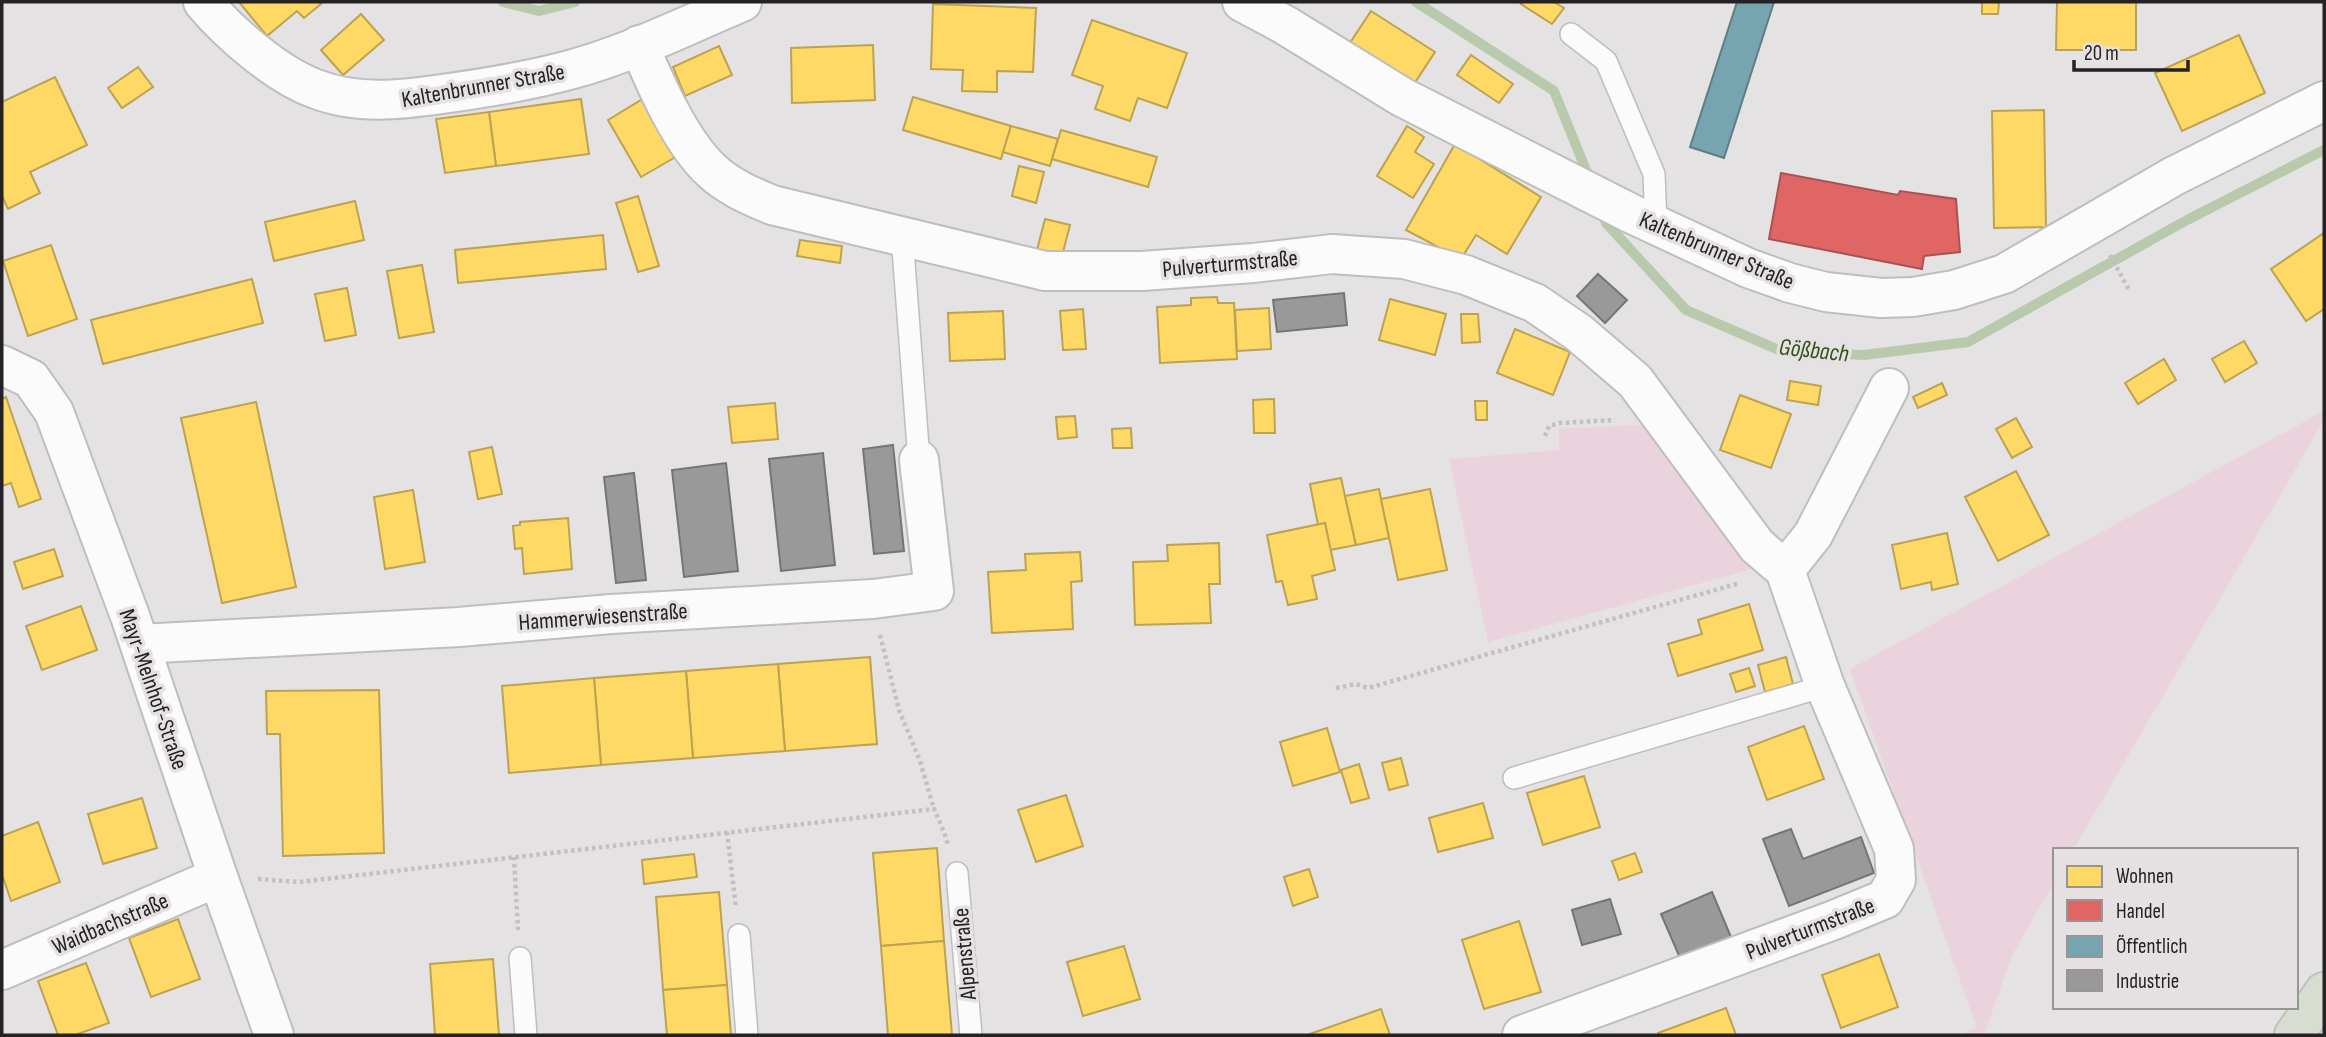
<svg xmlns="http://www.w3.org/2000/svg" width="2326" height="1037" viewBox="0 0 2326 1037" font-family="'Sofia Sans Condensed',sans-serif">
  <style>
    .green { fill: #ead3dc }
    .homes { fill: #ffd966; stroke: #bda252; stroke-width: 2 }
    .shops { fill: #e06666; stroke: #a85252; stroke-width: 2 }
    .public { fill: #76a5af; stroke: #5d7e85; stroke-width: 2 }
    .industry { fill: #999; stroke: #767576; stroke-width: 2 }
    .lines { fill: none; stroke-linecap: round; stroke-linejoin: round }
    .stream { stroke: #b9caac; stroke-width: 10 }
    .lane-casing { stroke: #bfbebe; stroke-width: 24 }
    .street-casing { stroke: #bfbebe; stroke-width: 42 }
    .highway-casing { stroke: #c1c0c0; stroke-width: 42 }
    .path { stroke: #c2c0c0; stroke-width: 4.5; stroke-dasharray: 3.5 3.5; stroke-linecap: butt }
    .lane { stroke: #fbfbfb; stroke-width: 21 }
    .street { stroke: #fbfbfb; stroke-width: 38 }
    .highway { stroke: #d7ded1; stroke-width: 38 }
    .labels { text-anchor: middle; stroke-width: 7; stroke-linejoin: round; paint-order: stroke }
    .street-label { font-size: 23px; fill: #242223; stroke: #e5e1e3 }
    .water-label { font-size: 24px; font-style: italic; fill: #325215; stroke: #e5e1e3 }
  </style>
  <rect width="100%" height="100%" fill="#e4e2e3"/>
  <g class="green">
    <polygon points="2324,411 2324,420 2073,850 2055,850 2055,881 2012,955 1984,1035 1957,1035 1977,1028 1850,669"/>
    <polygon points="1652,424 1759,567 1488,642 1449,459 1559,450 1559,429"/>
  </g>
  <g class="homes">
    <polygon points="239,2 319,2 321,4 304,18 297,11 267,36"/>
    <polygon points="1523,2 1554,2 1564,8 1552,24 1521,4"/>
    <polygon points="1982,2 1999,2 1998,14 1982,14"/>
    <polygon points="2057,2 2136,2 2136,50 2056,50"/>
    <polygon points="933,4 1036,8 1033,72 997,71 997,92 962,91 963,70 931,69"/>
    <polygon points="1371,11 1435,52 1412,87 1348,46"/>
    <polygon points="361,14 384,40 343,75 321,50"/>
    <polygon points="1092,20 1187,53 1167,108 1138,98 1130,121 1095,109 1103,86 1072,75"/>
    <polygon points="2239,35 2265,93 2182,131 2155,73"/>
    <polygon points="873,45 875,100 792,103 791,48"/>
    <polygon points="719,46 732,75 685,96 673,67"/>
    <polygon points="1471,55 1513,84 1499,103 1457,75"/>
    <polygon points="138,67 153,87 122,108 108,88"/>
    <polygon points="55,77 87,145 30,172 40,193 8,209 2,196 2,102"/>
    <polygon points="646,97 679,155 641,177 608,120"/>
    <polygon points="913,97 1011,126 1001,159 903,130"/>
    <polygon points="581,99 589,154 496,166 489,112"/>
    <polygon points="2044,110 2046,227 1994,228 1992,111"/>
    <polygon points="489,112 496,166 445,173 436,119"/>
    <polygon points="1011,126 1058,139 1050,166 1003,152"/>
    <polygon points="1407,126 1424,137 1415,152 1434,164 1413,198 1377,176"/>
    <polygon points="1061,130 1157,157 1148,187 1052,159"/>
    <polygon points="1455,144 1541,197 1507,254 1476,235 1461,259 1406,230"/>
    <polygon points="1019,166 1044,172 1036,203 1012,196"/>
    <polygon points="638,196 659,266 638,272 616,203"/>
    <polygon points="355,201 364,240 274,261 265,222"/>
    <polygon points="1045,219 1070,225 1062,256 1037,250"/>
    <polygon points="2324,233 2324,309 2306,321 2271,269"/>
    <polygon points="603,235 606,269 458,283 455,250"/>
    <polygon points="800,240 842,246 840,263 797,256"/>
    <polygon points="51,245 77,319 28,336 3,261"/>
    <polygon points="422,265 434,332 399,338 387,271"/>
    <polygon points="252,279 263,323 103,364 91,320"/>
    <polygon points="347,288 356,335 325,341 315,294"/>
    <polygon points="1217,297 1218,303 1234,303 1237,359 1160,363 1157,307 1191,305 1191,298"/>
    <polygon points="1390,299 1446,314 1435,355 1379,340"/>
    <polygon points="1269,308 1271,349 1237,351 1235,310"/>
    <polygon points="1083,309 1086,349 1063,350 1060,311"/>
    <polygon points="1003,311 1005,359 950,361 948,313"/>
    <polygon points="1461,314 1478,314 1480,342 1462,343"/>
    <polygon points="1515,329 1570,352 1553,395 1497,373"/>
    <polygon points="2244,341 2257,363 2225,382 2212,359"/>
    <polygon points="2164,359 2176,380 2138,404 2125,383"/>
    <polygon points="1790,381 1821,386 1818,405 1787,400"/>
    <polygon points="1942,383 1947,395 1918,408 1913,397"/>
    <polygon points="1740,395 1791,414 1771,468 1720,450"/>
    <polygon points="6,397 41,499 19,507 11,483 2,486 2,399"/>
    <polygon points="1274,399 1275,433 1254,433 1253,400"/>
    <polygon points="1475,401 1487,401 1487,420 1476,420"/>
    <polygon points="256,402 296,587 222,603 181,418"/>
    <polygon points="775,403 778,439 732,443 728,407"/>
    <polygon points="1075,416 1077,437 1058,439 1056,417"/>
    <polygon points="2016,418 2032,447 2012,458 1996,429"/>
    <polygon points="1131,428 1132,448 1113,448 1112,429"/>
    <polygon points="492,447 502,494 478,499 469,452"/>
    <polygon points="2016,471 2049,535 1998,561 1965,497"/>
    <polygon points="1341,478 1356,545 1330,550 1325,523 1318,525 1310,484"/>
    <polygon points="1379,489 1389,538 1356,545 1345,496"/>
    <polygon points="1430,489 1447,570 1398,580 1381,499"/>
    <polygon points="413,490 425,562 385,569 374,497"/>
    <polygon points="568,518 572,569 524,574 522,548 515,549 513,526 520,525 520,522"/>
    <polygon points="1325,523 1335,570 1312,576 1317,599 1288,605 1282,581 1276,582 1267,535"/>
    <polygon points="1947,533 1958,584 1932,590 1931,582 1901,589 1892,545"/>
    <polygon points="1219,543 1220,584 1209,584 1211,623 1135,625 1133,562 1168,561 1167,545"/>
    <polygon points="54,549 63,576 23,589 14,562"/>
    <polygon points="1080,552 1082,581 1071,582 1073,629 992,633 988,572 1026,570 1025,554"/>
    <polygon points="1749,604 1763,650 1678,676 1668,644 1702,634 1698,620"/>
    <polygon points="81,606 97,650 42,670 26,626"/>
    <polygon points="870,657 877,744 785,751 778,664"/>
    <polygon points="1786,657 1793,684 1765,692 1758,665"/>
    <polygon points="778,664 785,751 693,758 686,671"/>
    <polygon points="1749,668 1755,686 1736,692 1730,674"/>
    <polygon points="686,671 693,758 601,765 594,678"/>
    <polygon points="594,678 601,765 509,773 502,686"/>
    <polygon points="379,690 384,853 283,856 280,734 267,734 266,691"/>
    <polygon points="1804,726 1824,779 1767,800 1748,747"/>
    <polygon points="1327,728 1340,772 1293,786 1280,742"/>
    <polygon points="1401,758 1408,785 1389,790 1382,763"/>
    <polygon points="1359,764 1369,798 1351,803 1341,770"/>
    <polygon points="1584,776 1600,827 1543,845 1527,793"/>
    <polygon points="1066,795 1083,846 1036,862 1018,810"/>
    <polygon points="142,798 157,848 103,864 88,814"/>
    <polygon points="1483,803 1493,838 1438,852 1429,818"/>
    <polygon points="38,822 60,882 11,901 2,874 2,836"/>
    <polygon points="937,848 944,941 881,946 873,853"/>
    <polygon points="1635,853 1642,872 1619,880 1612,861"/>
    <polygon points="694,854 697,877 644,884 642,860"/>
    <polygon points="1309,869 1318,897 1293,906 1284,877"/>
    <polygon points="719,892 727,985 663,990 656,897"/>
    <polygon points="178,919 200,979 151,997 129,938"/>
    <polygon points="1519,921 1541,992 1484,1009 1462,940"/>
    <polygon points="944,941 952,1035 888,1035 881,946"/>
    <polygon points="1124,946 1140,999 1083,1016 1067,962"/>
    <polygon points="1879,954 1898,1007 1841,1028 1822,975"/>
    <polygon points="493,959 499,1035 435,1035 430,964"/>
    <polygon points="86,963 109,1023 75,1035 58,1035 38,981"/>
    <polygon points="727,985 731,1035 667,1035 663,990"/>
    <polygon points="1726,1008 1736,1035 1658,1035 1658,1033"/>
    <polygon points="1381,1009 1390,1035 1307,1035"/>
  </g>
  <polygon class="shops" points="1781,173 1898,195 1900,191 1956,199 1960,252 1924,256 1922,269 1769,239"/>
  <polygon class="public" points="1737,2 1774,2 1724,158 1690,147"/>
  <g class="industry">
    <polygon points="1598,274 1627,300 1605,323 1577,296"/>
    <polygon points="1344,293 1347,325 1277,332 1273,300"/>
    <polygon points="893,445 904,551 874,554 863,449"/>
    <polygon points="823,453 835,565 781,571 769,459"/>
    <polygon points="726,463 738,571 684,577 672,470"/>
    <polygon points="634,473 646,580 616,583 604,477"/>
    <polygon points="1791,829 1803,859 1861,837 1874,873 1789,906 1763,839"/>
    <polygon points="1712,892 1731,937 1680,958 1661,914"/>
    <polygon points="1610,899 1621,934 1582,945 1572,910"/>
  </g>
  <g class="lines">
    <g class="stream">
      <polyline points="503,2 539,11 575,2"/>
      <polyline points="1416,2 1554,91 1590,180"/>
      <polyline points="1602,211 1606,223 1686,310 1781,351 1864,355 1968,342 2187,220 2324,150"/>
    </g>
    <g class="lane-casing">
      <g id="lane">
        <polyline points="1571,34 1606,61 1654,174 1656,224"/>
        <polyline points="902,236 919,460"/>
        <polyline points="1514,778 1825,686"/>
        <polyline points="957,873 971,1035"/>
        <polyline points="739,935 747,1035"/>
        <polyline points="520,958 526,1035"/>
      </g>
    </g>
    <g class="street-casing">
      <g id="street">
        <path d="M 203,2 C 229,33 277,75 316,89 C 357,105 400,100 442,94 C 486,88 530,81 573,69 C 631,53 687,25 742,2"/>
        <polyline points="1242,2 1285,25 1402,97 1630,213 1748,268 1790,283 1826,292 1881,298 1913,297 1954,290 2004,274 2174,176 2324,101"/>
        <path d="M 639,45 C 655,83 681,143 712,171 C 729,187 751,196 772,205 L 1045,271 L 1142,271 L 1253,263 L 1332,254 L 1404,259 L 1466,275 L 1535,303 L 1579,333 L 1635,381 L 1757,546 L 1785,570"/>
        <polyline points="2,365 31,379 54,412 130,616 218,877 274,1035"/>
        <polyline points="140,644 459,627 611,614 873,599 934,591 919,460"/>
        <polyline points="2,970 218,877"/>
        <polyline points="1522,1035 1834,920 1885,899 1896,880 1894,849 1825,686 1785,570 1813,535 1889,388"/>
      </g>
    </g>
    <g class="highway-casing">
      <polyline id="highway" points="2294,1035 2324,992"/>
    </g>
    <g class="path">
      <polyline points="2110,255 2129,290"/>
      <polyline points="1545,436 1549,426 1559,423 1615,420"/>
      <polyline points="880,635 899,710 920,761 934,809"/>
      <polyline points="1336,688 1356,684 1368,688 1740,583"/>
      <polyline points="727,832 736,908"/>
      <polyline points="514,857 518,930"/>
      <polyline points="258,879 299,882 934,809 944,832 948,845"/>
    </g>
    <use href="#lane" class="lane"/>
    <use href="#street" class="street"/>
    <use href="#highway" class="highway"/>
  </g>
  <g class="labels">
    <g class="street-label">
      <text transform="translate(483 85) rotate(-10)" y="8">Kaltenbrunner Straße</text>
      <text transform="translate(1717 250) rotate(23)" y="8">Kaltenbrunner Straße</text>
      <text transform="translate(1230 263) rotate(-5)" y="8">Pulverturmstraße</text>
      <text transform="translate(603 616) rotate(-4)" y="8">Hammerwiesenstraße</text>
      <text transform="translate(154 689) rotate(71)" y="8">Mayr-Melnhof-Straße</text>
      <text transform="translate(110 923) rotate(-23)" y="8">Waidbachstraße</text>
      <text transform="translate(1810 928) rotate(-21)" y="8">Pulverturmstraße</text>
      <text transform="translate(964 954) rotate(-95)" y="8">Alpenstraße</text>
    </g>
    <g class="water-label">
      <text transform="translate(1814 350) rotate(6)" y="8">Gößbach</text>
    </g>
  </g>
  <rect width="2326" height="1037" fill="none" stroke="#242223" stroke-width="7"/>
  <rect x="2053" y="848" width="245" height="161" fill="#e5e1e3" stroke="#989596" stroke-width="2"/>
  <rect x="2067" y="866" width="35" height="21" fill="#ffd966" stroke="#989596" stroke-width="2"/>
  <text x="2116" y="883" font-size="21" fill="#242223">Wohnen</text>
  <rect x="2067" y="900" width="35" height="21" fill="#e06666" stroke="#989596" stroke-width="2"/>
  <text x="2116" y="918" font-size="21" fill="#242223">Handel</text>
  <rect x="2067" y="936" width="35" height="21" fill="#76a5af" stroke="#989596" stroke-width="2"/>
  <text x="2116" y="953" font-size="21" fill="#242223">Öffentlich</text>
  <rect x="2067" y="970" width="35" height="21" fill="#999999" stroke="#989596" stroke-width="2"/>
  <text x="2116" y="988" font-size="21" fill="#242223">Industrie</text>
  <path d="M2074 60v10h114v-10" fill="none" stroke="#242223" stroke-width="3.5"/>
  <text x="2084" y="60" font-size="21" fill="#242223" stroke="#e5e1e3" stroke-width="5" paint-order="stroke">20 m</text>
</svg>
